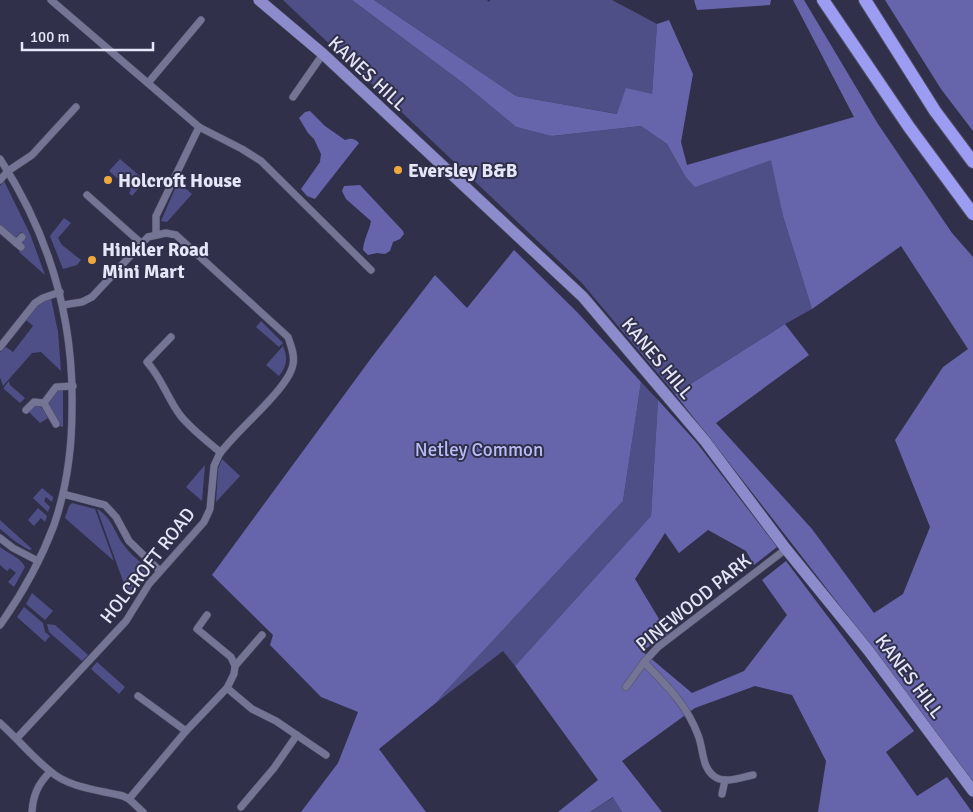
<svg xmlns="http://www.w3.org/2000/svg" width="973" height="812" viewBox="0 0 973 812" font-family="Signika,sans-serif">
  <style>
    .green { fill: #4f4f87 }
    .forest { fill: #6665ab }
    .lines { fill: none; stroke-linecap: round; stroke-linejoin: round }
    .street-casing { stroke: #4d4e64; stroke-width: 8 }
    .primary-casing { stroke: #4d4e64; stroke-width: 12 }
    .highway-casing { stroke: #4d4e64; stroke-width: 14 }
    .street { stroke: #747594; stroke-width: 7 }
    .primary { stroke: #8c8ccd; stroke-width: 11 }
    .highway { stroke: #9c9cf3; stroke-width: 12 }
    .poi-dot { fill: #eea83c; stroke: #30304b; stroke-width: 2 }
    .labels { text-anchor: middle; stroke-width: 4; stroke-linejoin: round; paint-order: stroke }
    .street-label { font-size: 19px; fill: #e5e6f7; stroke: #30304b }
    .poi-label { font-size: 19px; font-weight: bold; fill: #e5e6f7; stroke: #30304b; text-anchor: start }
    .park-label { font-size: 19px; fill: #babcf7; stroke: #30304b }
  </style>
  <rect width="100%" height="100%" fill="#30304b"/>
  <g class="green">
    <polygon points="283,0 352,0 463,83 516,127 553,136 641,126 667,144 685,176 772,159 783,216 812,309 785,324 675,394 581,282"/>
    <polygon points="374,0 487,0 489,2 490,0 612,0 657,24 652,94 618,114 516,96"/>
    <polygon points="120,159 148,183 146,185 143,183 132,196 129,193 131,190 109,171"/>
    <polygon points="4,181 30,234 45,275 19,252 24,246 21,243 26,237 21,232 15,238 0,225 0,186"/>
    <polygon points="178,182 192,194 167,222 161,221"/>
    <polygon points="64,218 71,223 58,238 62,245 81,260 77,265 63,269 50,236"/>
    <polygon points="51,298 58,332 61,371 41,352 32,353 3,386 0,377 0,352 6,347 13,352 33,326 26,320 39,303"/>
    <polygon points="261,321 283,343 279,347 256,327"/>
    <path d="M 283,346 C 288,358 287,366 279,376 L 266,365 Z"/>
    <polygon points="9,381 10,385 25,398 20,403 4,389 4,387"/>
    <polygon points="641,382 658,400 651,516 515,666 503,651 437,702 444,693 623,501"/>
    <polygon points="63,388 63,427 60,426 48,405 55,392"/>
    <polygon points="38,404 45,411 48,418 40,423 28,411 33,406"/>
    <polygon points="222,459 240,476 216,502 218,469"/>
    <polygon points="205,465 202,501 186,487"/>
    <polygon points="42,488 53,497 52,502 46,497 44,501 50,507 48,512 33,498"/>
    <polygon points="72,503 95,509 114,561 65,518 69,506"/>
    <polygon points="38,508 47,516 45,522 41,518 34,526 28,520"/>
    <path d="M 97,509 C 112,517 114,532 123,544 C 130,554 137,559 146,567 L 148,575 C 141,583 137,590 127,592 Z"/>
    <polygon points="0,521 0,520 32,549 29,550 16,542 0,529"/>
    <path d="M 0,547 C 9,554 20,557 25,567 L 14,587 L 8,582 L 16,573 L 10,568 L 7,571 L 0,565 Z"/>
    <polygon points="32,593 53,611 45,620 26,604"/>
    <polygon points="24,607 43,623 45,632 50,636 45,642 17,617"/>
    <polygon points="47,624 55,625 88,655 82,661 49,632"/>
    <polygon points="97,662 125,687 119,694 91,669"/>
    <polygon points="614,797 622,812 590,812"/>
  </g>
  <g class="forest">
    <path d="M 352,0 L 374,0 L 516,96 L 617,114 L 626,88 L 652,94 L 657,24 L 669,20 L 693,74 L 681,142 L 687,165 L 854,117 L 793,0 L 804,0 L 878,124 L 952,233 L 973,257 L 973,784 C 877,651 776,523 675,394 L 785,324 L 809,355 L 716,423 L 812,529 L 874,613 L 903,594 L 930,527 L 895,440 L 943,367 L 968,349 L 901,246 L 812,309 L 783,216 L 771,160 L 695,187 L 685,176 L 667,144 L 641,126 L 552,136 L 516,127 L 463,83 Z"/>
    <polygon points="694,0 771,0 770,5 697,10"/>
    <polygon points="885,0 973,0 973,131 941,89"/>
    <path d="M 310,111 L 325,126 L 345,140 C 351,138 354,138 359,143 L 315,199 L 307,196 L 301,189 L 320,162 L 321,154 L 314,139 L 308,133 L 299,118 L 305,112 Z"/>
    <path d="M 360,185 L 403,231 L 404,234 L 400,239 L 393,242 L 390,251 L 385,254 L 377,253 L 368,255 L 363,250 C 364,238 369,232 371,221 L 346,199 L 342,191 L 344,186 Z"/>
    <polygon points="514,250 577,312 641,382 623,501 444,693 437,702 379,749 426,812 301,812 338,763 358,712 321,697 270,645 273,635 212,575 372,357 435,275 467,308"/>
    <polygon points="658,400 697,443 777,547 754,565 746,551 708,530 679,553 665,533 635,579 668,634 642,651 692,693 744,671 787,615 762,580 786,561 914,731 886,752 917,796 947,777 972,812 818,812 826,761 792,695 755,686 695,708 622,761 662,812 622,812 613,797 590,812 558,812 598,780 515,666 651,516"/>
  </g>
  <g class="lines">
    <g class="street-casing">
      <g id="street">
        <polyline points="51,0 199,127 242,149 261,161 371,270"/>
        <polyline points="148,83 201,20"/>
        <polyline points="293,97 323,54"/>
        <path d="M 0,159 C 50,236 74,318 72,409 C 72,449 67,487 54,525 C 41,560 22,594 0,625"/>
        <polyline points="0,180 8,171 32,155 76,107"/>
        <polyline points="87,195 141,243"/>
        <polyline points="0,229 21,247"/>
        <polyline points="156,234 156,216 199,127"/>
        <polyline points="16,243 22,237"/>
        <path d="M 171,337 L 147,362 C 162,379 167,397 180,415 C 191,429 207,441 220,452"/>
        <polyline points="0,347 35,303 43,298 60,292"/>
        <polyline points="26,410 34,402 44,403"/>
        <polyline points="56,424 44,403 56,387 73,386"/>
        <polyline points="63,494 105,505 116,517 129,541 160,571"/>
        <polyline points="0,538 13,548 38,561"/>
        <polyline points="207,615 197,629 231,657 235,666"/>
        <path d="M 644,662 C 666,685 687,705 698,735 C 704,750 701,767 715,777 C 725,784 742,777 753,775"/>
        <polyline points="626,687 644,662 658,647 786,549"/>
        <polyline points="227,688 252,709 276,721 326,755"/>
        <polyline points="138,696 186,731"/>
        <path d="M 0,723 C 17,738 32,757 50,771 C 69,788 99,790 123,796 L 129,799 L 143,812"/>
        <path d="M 17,738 L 126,621 L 149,584 L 204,522 L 210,509 L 214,466 L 219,455 C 234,432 290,388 293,364 C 295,355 291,346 288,337 L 176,235 L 166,233 L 148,237 L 92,297 L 82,302 L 63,305"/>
        <polyline points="722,794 725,780"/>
        <polyline points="129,799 186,731 227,688 234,674 235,666 262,635"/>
        <polyline points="241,807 274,768 297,735"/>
        <path d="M 32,812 C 33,795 38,784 50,772"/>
      </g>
    </g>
    <g class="primary-casing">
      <polyline id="primary" points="259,0 323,54 583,297 705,441 786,549 868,650 973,791"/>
    </g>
    <g class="highway-casing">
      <g id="highway">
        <polyline points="823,0 909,127 973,214"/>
        <polyline points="865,0 935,111 973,162"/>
      </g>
    </g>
    <use href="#street" class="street"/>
    <use href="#primary" class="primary"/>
    <use href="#highway" class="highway"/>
  </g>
  <g class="poi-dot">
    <circle cx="398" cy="170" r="5"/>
    <circle cx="108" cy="180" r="5"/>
    <circle cx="92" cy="260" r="5"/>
  </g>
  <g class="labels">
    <g class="street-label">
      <text transform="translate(368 73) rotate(43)" y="7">KANES HILL</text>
      <text transform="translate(658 358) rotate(50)" y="7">KANES HILL</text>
      <text transform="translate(147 565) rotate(-52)" y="7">HOLCROFT ROAD</text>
      <text transform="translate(693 602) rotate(-39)" y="7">PINEWOOD PARK</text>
      <text transform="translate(910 676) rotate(53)" y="7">KANES HILL</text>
    </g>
    <g class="poi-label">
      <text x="408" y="177">Eversley B&amp;B</text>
      <text x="118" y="187">Holcroft House</text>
      <text x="102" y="256">Hinkler Road<tspan x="102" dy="22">Mini Mart</tspan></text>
    </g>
    <g class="park-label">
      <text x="479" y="456">Netley Common</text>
    </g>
  </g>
  <path d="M22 42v8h131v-8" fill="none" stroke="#e5e6f7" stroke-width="2.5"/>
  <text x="30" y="42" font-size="15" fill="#e5e6f7" stroke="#30304b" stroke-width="4" paint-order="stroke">100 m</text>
</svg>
